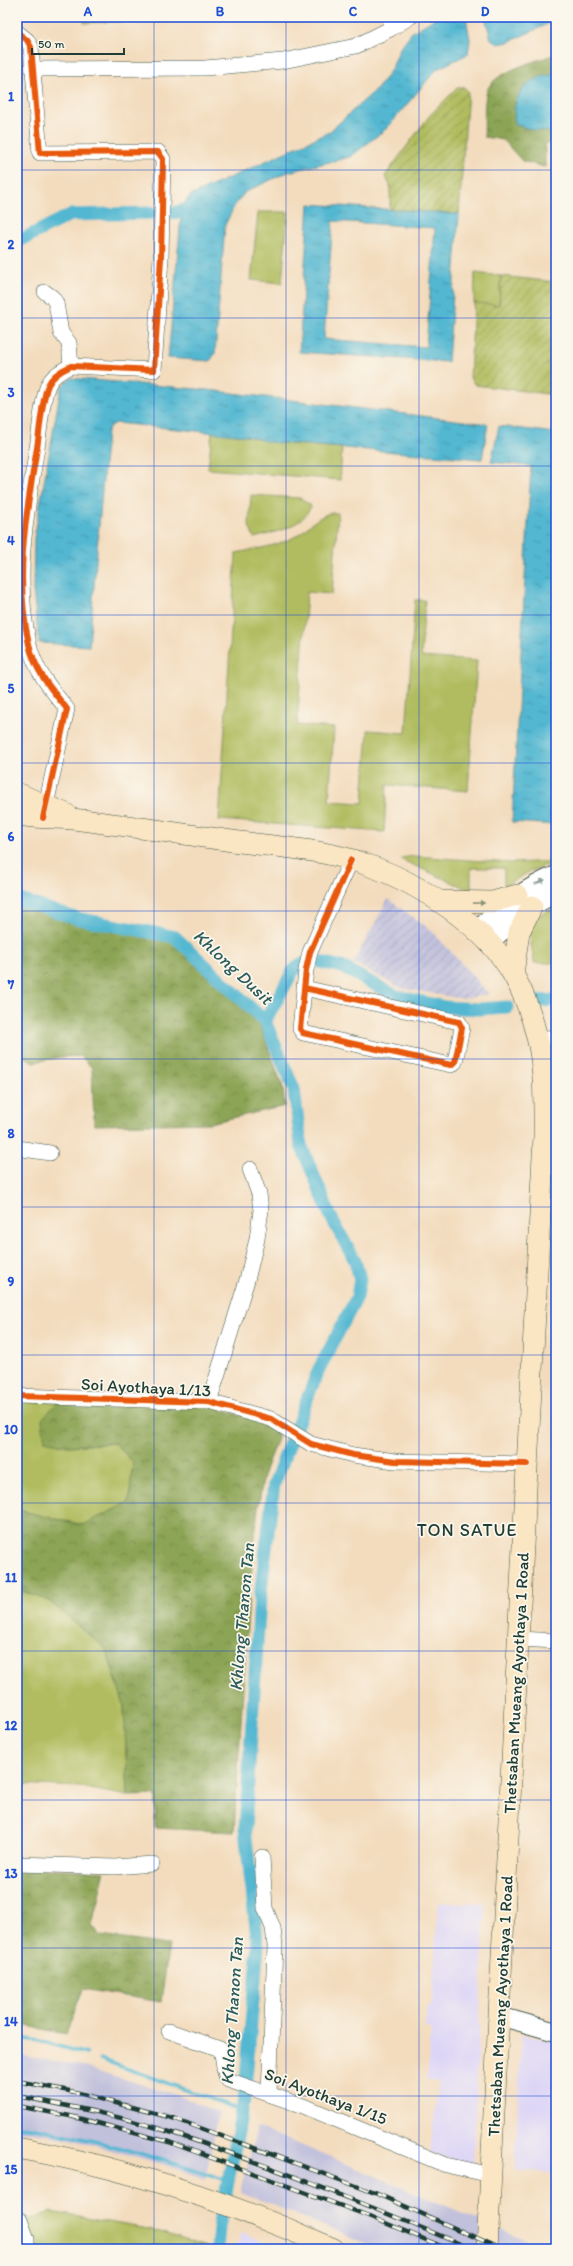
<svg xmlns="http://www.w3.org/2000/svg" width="573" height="2266" viewBox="0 0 573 2266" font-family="Itim,sans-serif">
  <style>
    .built { fill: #ddd5f6 }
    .industrial { fill: url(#industrial-furrows) }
    .railway { fill: #c2c1dc }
    .grass { fill: #b0bc5e; stroke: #687c49 }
    .forest { fill: url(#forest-crowns); stroke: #567044 }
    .wetland { fill: url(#wetland-marsh); stroke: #687c49 }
    .garden { fill: url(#garden-furrows); stroke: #687c49 }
    .water { fill: url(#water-ripples); stroke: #397a82; fill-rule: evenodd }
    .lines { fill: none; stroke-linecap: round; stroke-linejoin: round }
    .stream { stroke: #53b7d1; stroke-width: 3.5 }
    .canal { stroke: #53b7d1; stroke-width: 13 }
    .minor-casing { stroke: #3f5549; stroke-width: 16 }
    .tertiary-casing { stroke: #3f5549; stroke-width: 20 }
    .secondary-casing { stroke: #3f5549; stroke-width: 22 }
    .minor { stroke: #fff; stroke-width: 15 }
    .tertiary { stroke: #fff; stroke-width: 18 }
    .secondary { stroke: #fbe6c3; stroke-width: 21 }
    .rail-casing { stroke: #1f3d34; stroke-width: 4.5 }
    .rail { stroke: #fbf7ec; stroke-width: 3; stroke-dasharray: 9; stroke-linecap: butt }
    .cycleway-casing { stroke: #fbf7ec; stroke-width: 8 }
    .cycleway { stroke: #e8590c; stroke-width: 6 }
    .oneway { fill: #8f9e9a }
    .oneway2 { fill: #8d927c }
    .grid { fill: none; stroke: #1d4ed8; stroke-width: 1; stroke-opacity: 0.55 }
    .labels { text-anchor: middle; stroke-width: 3.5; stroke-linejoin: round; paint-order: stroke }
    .street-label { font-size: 17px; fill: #1f3d34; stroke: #fbf7ec }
    .water-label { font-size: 18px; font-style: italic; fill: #2c5c5b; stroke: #fbf7ec }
    .neighbourhood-label { font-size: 18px; letter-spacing: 1px; fill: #1f3d34; stroke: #fbf7ec }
    .neatline { fill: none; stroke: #1d4ed8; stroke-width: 1.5 }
    .grid-label { font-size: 13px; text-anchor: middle; font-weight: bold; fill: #1d4ed8 }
  </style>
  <defs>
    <pattern id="industrial-furrows" width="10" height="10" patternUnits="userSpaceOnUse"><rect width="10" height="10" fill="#c2c1dc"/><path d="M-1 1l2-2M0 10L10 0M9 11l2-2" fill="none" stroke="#9d9eb3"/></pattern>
    <pattern id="forest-crowns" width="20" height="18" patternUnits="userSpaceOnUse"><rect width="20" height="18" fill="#8ca455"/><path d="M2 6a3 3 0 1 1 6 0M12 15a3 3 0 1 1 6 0" fill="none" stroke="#728747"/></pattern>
    <pattern id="wetland-marsh" width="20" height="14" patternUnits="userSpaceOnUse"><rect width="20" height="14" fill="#b0bc5e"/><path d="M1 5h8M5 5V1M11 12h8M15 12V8" fill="none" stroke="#8f9a4e"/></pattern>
    <pattern id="garden-furrows" width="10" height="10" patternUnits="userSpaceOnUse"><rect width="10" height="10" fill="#b0bc5e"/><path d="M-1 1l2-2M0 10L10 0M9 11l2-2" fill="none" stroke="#8f9a4e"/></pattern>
    <pattern id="water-ripples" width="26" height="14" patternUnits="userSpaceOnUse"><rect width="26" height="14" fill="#53b7d1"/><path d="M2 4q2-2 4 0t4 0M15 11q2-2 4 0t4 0" fill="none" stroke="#4496aa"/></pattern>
  </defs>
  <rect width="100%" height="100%" fill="#fbf7ec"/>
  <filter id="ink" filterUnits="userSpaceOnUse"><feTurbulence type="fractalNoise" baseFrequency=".025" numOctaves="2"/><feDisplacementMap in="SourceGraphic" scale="8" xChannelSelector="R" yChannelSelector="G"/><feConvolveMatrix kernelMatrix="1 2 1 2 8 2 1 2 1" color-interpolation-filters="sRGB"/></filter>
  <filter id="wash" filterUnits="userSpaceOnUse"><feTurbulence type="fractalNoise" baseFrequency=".012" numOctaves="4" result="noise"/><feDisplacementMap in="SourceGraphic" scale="16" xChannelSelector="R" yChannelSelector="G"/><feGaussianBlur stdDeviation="0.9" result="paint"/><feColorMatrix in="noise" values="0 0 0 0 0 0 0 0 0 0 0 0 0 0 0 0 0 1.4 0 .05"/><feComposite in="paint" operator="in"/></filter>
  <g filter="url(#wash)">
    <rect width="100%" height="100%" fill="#f3dcbd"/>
    <g class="built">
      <polygon points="438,1902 485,1904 473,2165 430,2154 438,2082 427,2081 431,2029 425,2028 427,2006 432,2005"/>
      <polygon points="521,2034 556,2042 556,2173 515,2170"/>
      <polygon points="242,2233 278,2249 235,2249"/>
    </g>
    <polygon class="industrial" points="388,899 432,931 489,994 463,999 401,988 353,963"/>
    <g class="railway">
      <polygon points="17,2055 78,2065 180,2096 219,2112 205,2180 162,2164 66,2138 17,2131"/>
      <polygon points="257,2127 380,2178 548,2249 380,2249 241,2192"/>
    </g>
    <g class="grass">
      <polygon points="258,212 288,212 282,283 251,280"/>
      <polygon points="475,273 501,276 499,306 474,303"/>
      <polygon points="212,432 247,436 269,442 342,448 340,480 208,469"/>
      <path d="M 251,495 L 300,498 L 311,506 C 302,528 274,532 254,538 L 249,526 Z"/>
      <path d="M 329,513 L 338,513 L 332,594 L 307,592 L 297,725 L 334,728 L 329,801 L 363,803 L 368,730 L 406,733 L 415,600 L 425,600 L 421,657 L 477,661 L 468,791 L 387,785 L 384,832 L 219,820 L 236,553 C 258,548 284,546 302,532 C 313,523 314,520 329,513 Z"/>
      <polygon points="413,856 512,863 556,861 556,862 531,871 504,886 504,868 471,868 471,889 467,889 402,860 402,858"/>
      <path d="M 556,908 L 556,963 L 534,963 C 530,932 521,919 556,908 Z"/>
      <polygon points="17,1401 58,1402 68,1446 115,1443 133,1462 129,1503 83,1525 17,1510"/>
      <polygon points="17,1589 49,1601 106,1649 124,1705 128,1796 80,1787 17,1784"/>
      <polygon points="51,2212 154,2230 207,2247 206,2249 17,2249 17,2223"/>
    </g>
    <g class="forest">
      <path d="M 556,54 L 556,74 L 536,79 L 534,130 L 556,133 L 556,143 L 545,144 L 545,167 L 522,161 L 503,140 L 484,137 C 485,123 483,104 487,91 C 493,71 538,61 556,54 Z"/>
      <polygon points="17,904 73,921 172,941 260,1025 283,1088 285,1106 210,1123 94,1125 92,1068 81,1056 62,1057 34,1062 17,1053"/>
      <polygon points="58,1402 208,1405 281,1428 265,1470 258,1507 249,1597 234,1832 155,1828 156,1795 128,1796 124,1705 106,1649 49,1601 17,1589 17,1510 83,1525 129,1502 133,1462 115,1443 68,1446 45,1441 42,1419"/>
      <polygon points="17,1868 105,1871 92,1925 101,1936 169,1945 161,2002 83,1989 66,2034 17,2024"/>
    </g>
    <polygon class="wetland" points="84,17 135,17 135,21 84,23"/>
    <g class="garden">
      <polygon points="464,87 468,91 459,214 390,209 390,185 385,176 429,116 457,88"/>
      <polygon points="501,276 556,282 556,395 475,385 470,378 474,303 499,305"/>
    </g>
    <g class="water">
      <polygon points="437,17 466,17 470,40 468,54 437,69 386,129 350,157 288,172 245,192 235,205 225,225 215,354 210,361 168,358 182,207 190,196 329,132 378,88 392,68 400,48 411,33"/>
      <polygon points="485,17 556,17 556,20 509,42 498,44 491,39"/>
      <path d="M 556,74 L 556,133 L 534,130 L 516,125 C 510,108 519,85 538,78 C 543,76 550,75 556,74 Z"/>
      <path d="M 309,204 L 459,214 L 448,362 L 299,352 ZM 333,221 L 435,228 L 426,347 L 324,339 Z"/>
      <polygon points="71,378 208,390 488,424 482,459 269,442 247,436 116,423 110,426 107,431 89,646 39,643 33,590 34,538 61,387"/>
      <polygon points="499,426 556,433 556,825 512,822 531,466 491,462"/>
    </g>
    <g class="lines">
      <g class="stream">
        <polyline points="17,2038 40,2041 86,2054"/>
        <polyline points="100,2059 242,2110"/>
        <path d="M 17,2126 C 91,2137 158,2157 228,2182"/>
      </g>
      <g class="canal">
        <polyline points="174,213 197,206"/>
        <polyline points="17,242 70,215 151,213"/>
        <polyline points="17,899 75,918 175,937 265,1021 294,1089 301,1145 331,1217 355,1261 360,1279 357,1297 318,1371 274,1484 260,1598 245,1829 258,1946 244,2100 219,2228 217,2249"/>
        <polyline points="316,961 342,967 396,996 445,1007 479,1009 507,1007"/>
        <polyline points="540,1001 556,1000"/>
        <polyline points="265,1021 293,971 301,964"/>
      </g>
    </g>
  </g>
  <g filter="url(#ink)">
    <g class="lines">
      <g class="minor-casing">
        <g id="minor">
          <polyline points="390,29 410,17"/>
          <path d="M 17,32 L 27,40 L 31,47 L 40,153 L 158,152 L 163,159 L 161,258 L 154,370 L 71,366 C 62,370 52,376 48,385 C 41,403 40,430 37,448 C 26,514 14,578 29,644 C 35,671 51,689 67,709 L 44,814"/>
          <polyline points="33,69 205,68 283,61 356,46 390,29 391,17"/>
          <polyline points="45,292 52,297 56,303 61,333 69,343 71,366"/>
          <polyline points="304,988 459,1022 462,1028 455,1062 451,1065 303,1033 300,1029 306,970 310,952 351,860"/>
          <polyline points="537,1039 556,1037"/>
          <polyline points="17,1148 50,1153"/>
          <polyline points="17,1396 209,1402 271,1419 311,1444 353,1455 395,1461 527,1464"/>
          <polyline points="209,1402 247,1280 257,1239 261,1210 259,1194 250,1169"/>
          <polyline points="519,1639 556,1641"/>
          <polyline points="262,1857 265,1908 273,1928 275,1946 269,2094"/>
          <polyline points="17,1864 115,1867 152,1864"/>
          <path d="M 169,2031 L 220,2049 C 225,2059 222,2070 228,2080 L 306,2107 L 446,2165 L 491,2175"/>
          <polyline points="17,2221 20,2220 27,2239 27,2249"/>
        </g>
      </g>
      <g class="tertiary-casing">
        <g id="tertiary">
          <path d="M 476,931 C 503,907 522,889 556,875"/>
          <polyline points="488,943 532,906 556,893"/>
          <polyline points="499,2016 556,2032"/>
        </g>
      </g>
      <g class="secondary-casing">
        <g id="secondary">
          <polyline points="17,793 66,814"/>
          <path d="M 17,815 C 38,819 60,817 81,820 C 131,826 182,834 232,841 C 276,847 323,849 365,864 C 418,882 488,927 515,978 C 525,996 532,1017 537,1037 C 545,1069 544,1104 544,1136 L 487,2249"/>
          <polyline points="440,901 492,902 517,895"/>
          <polyline points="513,974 519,932 532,906"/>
          <path d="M 17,2148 C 127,2168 233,2203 334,2249"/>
        </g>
      </g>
      <use href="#minor" class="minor"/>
      <use href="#tertiary" class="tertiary"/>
      <use href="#secondary" class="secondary"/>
      <g class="rail-casing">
        <g id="rail">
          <polyline points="17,2081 75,2092 176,2119 375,2193 502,2249"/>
          <path d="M 17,2096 C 69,2106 122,2116 173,2133 C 274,2167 373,2207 472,2249"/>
          <polyline points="17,2106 70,2116 169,2142 366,2215 448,2249"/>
        </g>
      </g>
      <use href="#rail" class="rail"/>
      <g class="cycleway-casing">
        <g id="cycleway">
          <path d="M 17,32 L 27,40 L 31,47 L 40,153 L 158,152 L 163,159 L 161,258 L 154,370 L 71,366 C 62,370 52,376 48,385 C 41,403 40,430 37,448 C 26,514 14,578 29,644 C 35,671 51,689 67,709 L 43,818"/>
          <polyline points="304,988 459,1022 462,1028 455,1062 451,1065 303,1033 300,1029 306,970 310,952 351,860"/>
          <polyline points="17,1396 209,1402 271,1419 311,1444 353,1455 395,1461 527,1464"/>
        </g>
      </g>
      <use href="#cycleway" class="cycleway"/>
    </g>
    <defs><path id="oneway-solid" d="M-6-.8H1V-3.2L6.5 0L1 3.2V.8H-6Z"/></defs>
    <use class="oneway" href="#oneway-solid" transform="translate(540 882) rotate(-22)"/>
    <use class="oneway2" href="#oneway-solid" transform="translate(479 903) rotate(-1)"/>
  </g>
  <path class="grid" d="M 154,17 L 154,2249M 286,17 L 286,2249M 419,17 L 419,2249M 17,170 L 556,170M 17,318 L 556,318M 17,466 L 556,466M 17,615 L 556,615M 17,763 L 556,763M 17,911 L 556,911M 17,1059 L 556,1059M 17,1207 L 556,1207M 17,1355 L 556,1355M 17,1503 L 556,1503M 17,1651 L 556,1651M 17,1800 L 556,1800M 17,1948 L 556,1948M 17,2096 L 556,2096"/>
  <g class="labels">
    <g class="street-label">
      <text transform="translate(146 1387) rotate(3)" y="6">Soi Ayothaya 1/13</text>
      <text transform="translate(516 1683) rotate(-87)" y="6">Thetsaban Mueang Ayothaya 1 Road</text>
      <text transform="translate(500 2006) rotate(-87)" y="6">Thetsaban Mueang Ayothaya 1 Road</text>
      <text transform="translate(326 2096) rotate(21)" y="6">Soi Ayothaya 1/15</text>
    </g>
    <g class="water-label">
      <text transform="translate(233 967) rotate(43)" y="6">Khlong Dusit</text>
      <text transform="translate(242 1617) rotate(-85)" y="6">Khlong Thanon Tan</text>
      <text transform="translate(232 2011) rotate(-86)" y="6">Khlong Thanon Tan</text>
    </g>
    <g class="neighbourhood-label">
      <text x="467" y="1536">TON SATUE</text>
    </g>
  </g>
  <rect width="573" height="2266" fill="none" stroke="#fbf7ec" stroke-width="44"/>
  <path d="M32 48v6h92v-6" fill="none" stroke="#1f3d34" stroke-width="2"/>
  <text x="38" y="48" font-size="12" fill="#1f3d34" stroke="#fbf7ec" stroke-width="3" paint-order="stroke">50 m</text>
  <rect x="22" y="22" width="529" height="2222" class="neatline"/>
  <g class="grid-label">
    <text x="88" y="16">A</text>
    <text x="220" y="16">B</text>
    <text x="353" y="16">C</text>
    <text x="485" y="16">D</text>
    <text x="11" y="101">1</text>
    <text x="11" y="249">2</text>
    <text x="11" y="397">3</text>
    <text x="11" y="545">4</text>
    <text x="11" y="693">5</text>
    <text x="11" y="841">6</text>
    <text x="11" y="989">7</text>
    <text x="11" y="1138">8</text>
    <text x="11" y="1286">9</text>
    <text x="11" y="1434">10</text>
    <text x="11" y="1582">11</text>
    <text x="11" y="1730">12</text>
    <text x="11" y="1878">13</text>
    <text x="11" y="2026">14</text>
    <text x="11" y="2174">15</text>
  </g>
</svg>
